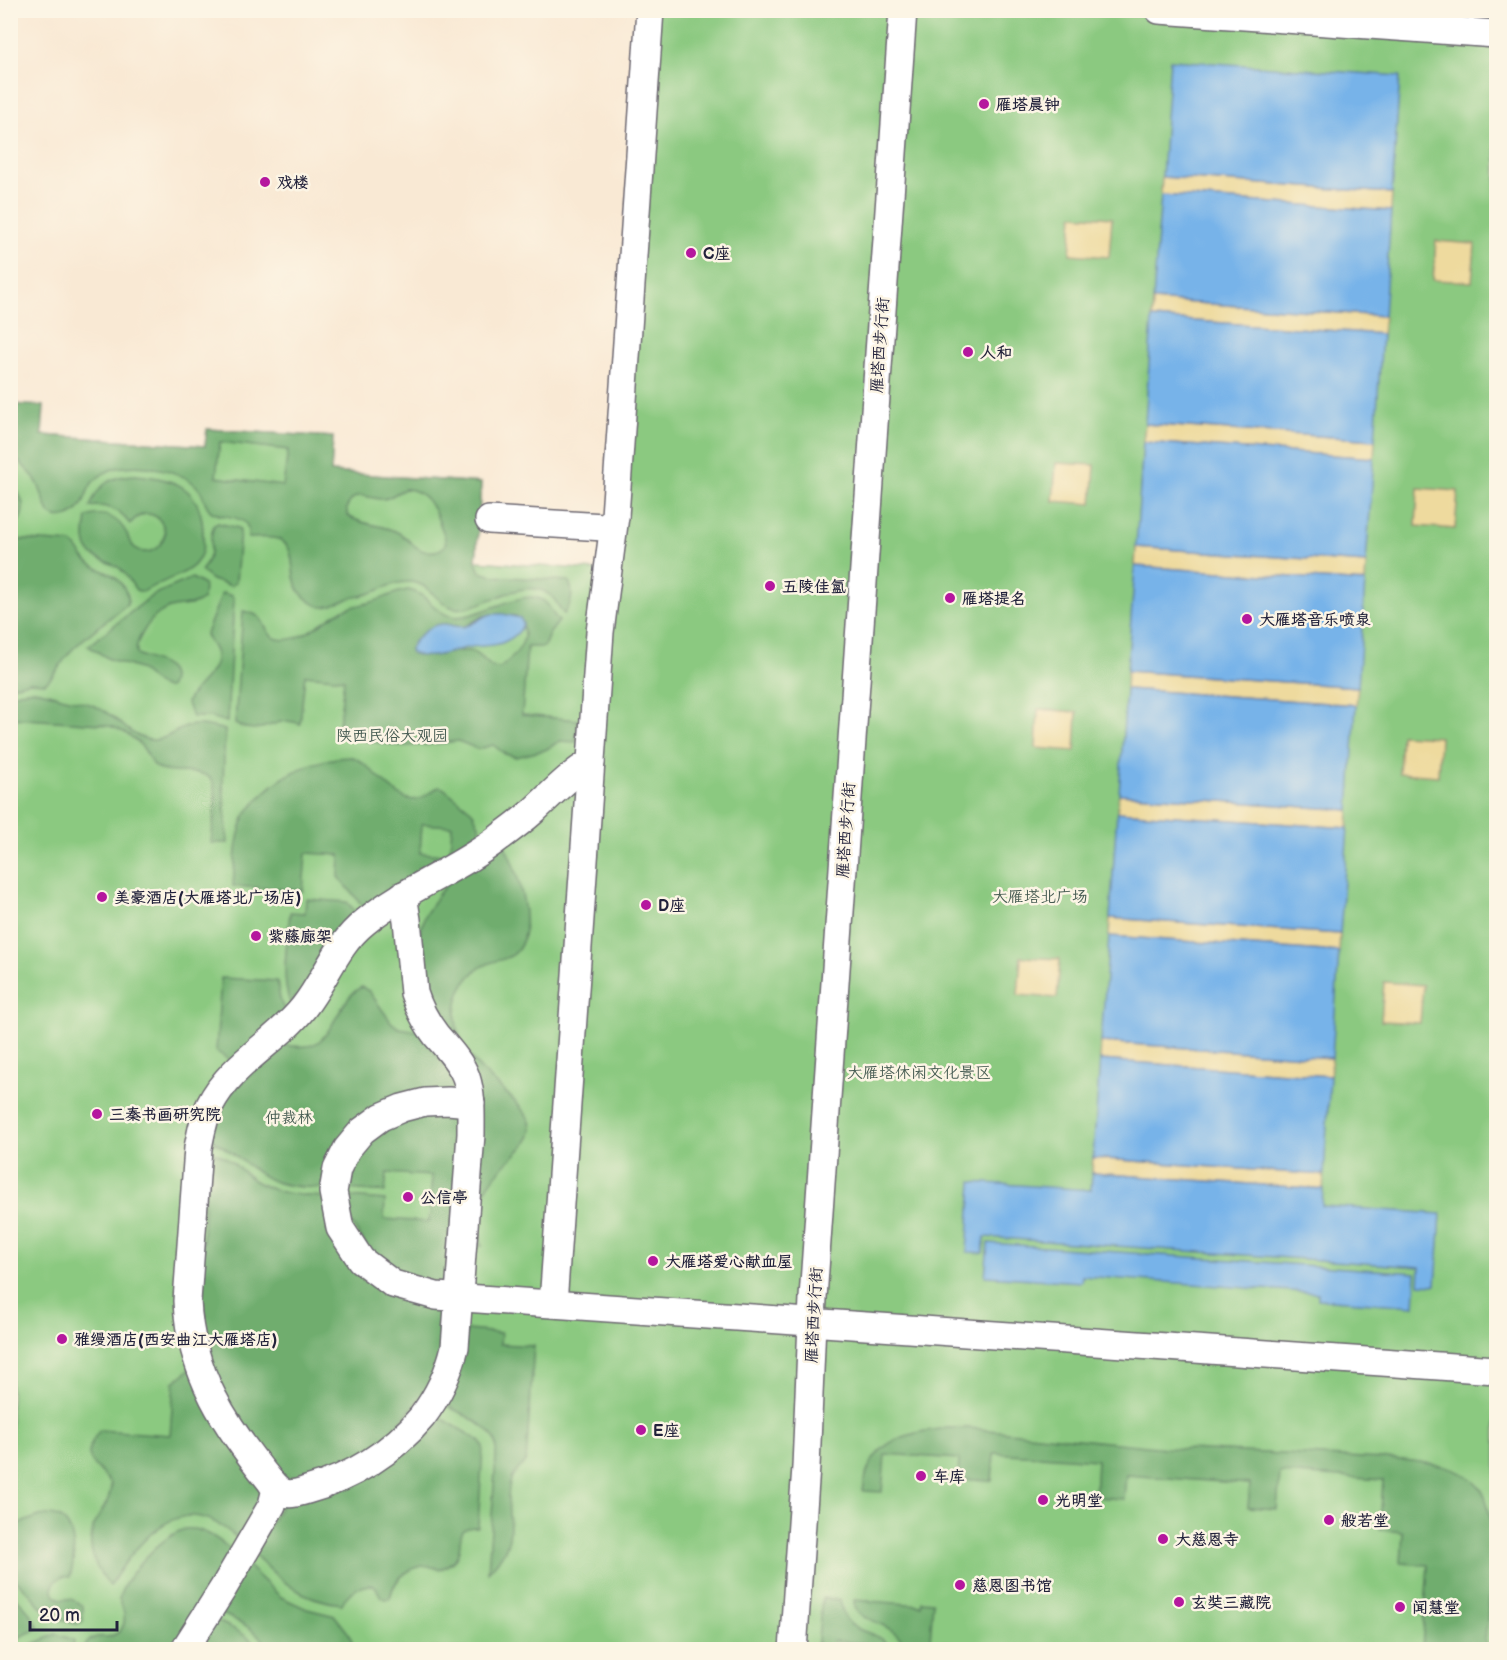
<svg xmlns="http://www.w3.org/2000/svg" width="1507" height="1660" viewBox="0 0 1507 1660" font-family="'Balsamiq Sans','LXGW WenKai TC',sans-serif">
  <style>
    .green { fill: #8bc980; stroke: #56765e; stroke-width: 1.5 }
    .forest { fill: #70ad6e; stroke: #496854; stroke-width: 1.5; fill-rule: evenodd }
    .sand { fill: #eeda9e; stroke: #887e6c; stroke-width: 1.5 }
    .water { fill: #77b3e9; stroke: #4c6a92; stroke-width: 1.5 }
    .lines { fill: none; stroke-linecap: round; stroke-linejoin: round }
    .street-casing { stroke: #6d6871; stroke-width: 30 }
    .street { stroke: #fff; stroke-width: 27 }
    .poi-dot { fill: #b5179e; stroke: #fcf5e5; stroke-width: 2 }
    .labels { text-anchor: middle; stroke-width: 5; stroke-linejoin: round; paint-order: stroke }
    .poi-label { font-size: 16px; font-weight: bold; fill: #22223b; stroke: #fcf5e5; text-anchor: start }
    .street-label { font-size: 16px; fill: #22223b; stroke: #fcf5e5 }
    .park-label { font-size: 16px; fill: #475c53; stroke: #fcf5e5 }
  </style>
  <rect width="100%" height="100%" fill="#fcf5e5"/>
  <filter id="ink" filterUnits="userSpaceOnUse"><feTurbulence type="fractalNoise" baseFrequency=".0167" numOctaves="2"/><feDisplacementMap in="SourceGraphic" scale="12" xChannelSelector="R" yChannelSelector="G"/><feConvolveMatrix kernelMatrix="1 2 1 2 8 2 1 2 1" color-interpolation-filters="sRGB"/></filter>
  <filter id="wash" filterUnits="userSpaceOnUse"><feTurbulence type="fractalNoise" baseFrequency=".008" numOctaves="4" result="noise"/><feDisplacementMap in="SourceGraphic" scale="24" xChannelSelector="R" yChannelSelector="G"/><feGaussianBlur stdDeviation="1.35" result="paint"/><feColorMatrix in="noise" values="0 0 0 0 0 0 0 0 0 0 0 0 0 0 0 0 0 1.4 0 .05"/><feComposite in="paint" operator="in"/></filter>
  <g filter="url(#wash)">
    <rect width="100%" height="100%" fill="#f9e9d4"/>
    <polygon class="green" points="650,11 1496,11 1496,1649 11,1649 11,404 42,435 205,446 207,429 333,437 331,472 481,483 476,561 608,571"/>
    <g class="forest">
      <path d="M 10,404 L 44,406 L 42,435 L 205,446 L 207,429 L 333,437 L 331,472 L 481,483 L 476,562 L 480,572 L 493,576 L 569,581 C 574,594 572,603 564,614 C 559,609 557,601 551,596 C 524,572 481,613 454,608 C 436,604 430,581 407,582 C 393,582 381,590 368,594 C 361,596 353,597 346,600 C 339,602 332,607 324,607 C 320,607 315,605 311,602 C 282,585 302,551 280,540 C 271,536 258,538 248,538 C 252,512 226,520 212,512 C 205,508 204,495 199,489 C 183,469 140,463 117,468 C 108,470 100,475 93,482 C 87,489 86,499 81,506 C 75,516 57,522 49,513 L 38,484 L 33,476 L 11,453 ZM 220,442 L 288,450 L 283,486 L 216,477 ZM 405,489 C 426,489 435,510 441,527 C 443,532 447,539 445,545 C 441,552 430,552 424,551 C 413,548 407,536 397,532 C 381,524 364,526 348,516 C 346,510 346,507 350,502 C 359,489 370,500 382,499 C 390,499 397,492 405,489 Z"/>
      <path d="M 135,475 C 174,478 202,487 203,532 C 204,543 203,555 196,563 C 187,575 157,582 143,592 L 136,590 C 130,582 126,573 118,567 C 111,563 103,561 96,557 C 81,549 85,531 87,517 C 104,511 118,517 127,534 C 129,538 129,543 133,546 C 146,559 161,549 165,534 C 163,513 143,507 130,524 C 119,510 107,503 90,507 C 98,484 111,476 135,475 Z"/>
      <path d="M 11,483 C 24,498 28,509 16,526 L 11,526 Z"/>
      <path d="M 218,523 L 238,528 L 240,531 L 236,582 L 231,586 L 212,580 L 201,571 C 216,552 207,543 214,525 Z"/>
      <path d="M 11,539 L 72,543 C 79,548 81,557 88,562 C 104,575 115,569 126,592 C 129,597 129,600 126,605 C 109,619 91,631 75,647 C 64,656 56,676 45,683 L 30,682 L 11,686 Z"/>
      <path d="M 192,578 L 204,585 L 203,599 C 196,605 190,605 181,606 C 163,607 152,617 143,632 C 139,639 135,646 137,654 C 150,661 182,664 169,688 L 166,688 L 157,684 L 139,669 L 109,659 L 88,646 L 153,595 Z"/>
      <path d="M 408,590 C 428,593 433,612 451,616 C 476,622 526,584 545,602 C 551,607 553,616 559,621 L 549,634 L 544,647 L 527,647 L 522,715 L 578,720 L 576,742 L 560,741 L 545,750 L 516,757 L 505,754 L 493,745 L 478,749 L 458,741 L 426,745 L 401,746 L 360,740 L 338,735 L 344,679 L 305,675 L 300,724 C 277,713 265,739 235,724 L 243,611 C 249,612 256,614 260,618 C 267,626 267,636 278,639 C 301,644 322,620 341,611 C 351,606 362,605 372,602 C 385,598 395,592 408,590 ZM 492,614 L 516,616 L 523,623 C 523,628 524,632 524,637 C 522,649 509,661 500,668 L 492,667 C 486,662 481,655 473,652 C 453,646 435,663 411,653 L 410,649 L 414,642 L 423,633 L 444,624 L 461,627 L 466,626 L 483,616 Z"/>
      <path d="M 222,593 L 232,596 L 234,600 L 227,722 L 210,717 L 192,717 L 187,703 C 192,685 218,675 216,655 C 215,647 208,642 206,634 Z"/>
      <path d="M 33,690 C 45,691 54,695 65,698 C 78,701 92,703 104,711 C 118,719 130,735 146,739 C 162,744 174,730 189,726 C 201,723 213,727 225,730 L 223,785 L 228,843 L 211,843 C 212,828 220,790 211,779 C 202,768 174,775 161,770 C 152,767 149,757 144,749 C 133,736 118,727 101,724 L 11,718 L 11,696 L 19,692 Z"/>
      <path d="M 352,757 C 372,763 397,806 419,799 C 426,797 431,790 439,787 L 443,788 L 472,811 L 479,825 L 480,830 L 477,841 L 454,858 L 450,851 L 452,826 L 422,824 L 420,853 L 444,855 L 448,861 L 366,910 L 339,877 L 340,855 L 306,853 L 303,891 L 233,886 C 235,863 235,840 244,818 C 246,812 251,808 255,803 C 277,775 317,757 352,757 Z"/>
      <path d="M 504,844 C 517,869 538,930 515,953 C 509,959 498,960 490,963 C 469,970 457,991 456,1013 C 454,1058 495,1078 520,1107 C 525,1113 531,1119 531,1127 C 532,1138 523,1147 516,1154 C 486,1182 471,1203 482,1246 L 468,1245 L 475,1143 L 434,1025 L 416,948 L 425,915 L 440,892 L 449,882 Z"/>
      <path d="M 306,899 L 347,902 L 359,916 L 311,983 L 290,1003 C 280,976 288,940 290,912 L 305,913 Z"/>
      <polygon points="221,978 277,981 280,999 287,1016 233,1063 216,1051"/>
      <path d="M 362,987 L 369,991 L 391,1022 L 399,1028 L 418,1031 L 464,1088 L 411,1100 L 320,1188 C 305,1187 288,1187 273,1181 C 250,1171 233,1150 210,1139 L 219,1105 L 280,1044 C 325,1054 324,1035 345,1003 C 349,997 354,990 362,987 Z"/>
      <polygon points="461,1107 453,1285 388,1277 339,1205 345,1198 349,1197 385,1200 384,1219 429,1222 432,1176 387,1173 385,1192 347,1189 343,1187 372,1128"/>
      <path d="M 212,1152 C 229,1155 241,1172 255,1181 C 276,1194 298,1195 322,1197 L 337,1232 L 450,1304 L 435,1381 L 379,1447 L 292,1486 L 239,1427 L 199,1339 L 206,1155 Z"/>
      <path d="M 467,1330 L 501,1333 L 500,1344 L 534,1346 L 526,1462 C 521,1467 514,1472 511,1480 C 503,1501 515,1524 507,1545 C 504,1556 495,1564 488,1572 L 496,1457 C 496,1450 497,1443 494,1438 C 487,1425 458,1412 446,1405 Z"/>
      <path d="M 191,1368 L 266,1488 L 242,1542 C 228,1530 212,1517 193,1516 C 158,1514 126,1559 110,1586 C 96,1571 86,1548 93,1528 C 99,1511 111,1504 111,1484 C 94,1461 77,1459 100,1430 L 170,1435 L 174,1382 Z"/>
      <path d="M 438,1416 L 480,1441 L 483,1446 L 478,1527 C 452,1526 465,1544 456,1558 C 452,1564 445,1566 440,1570 C 418,1558 394,1576 390,1598 L 385,1599 L 381,1597 L 375,1586 C 363,1583 347,1592 342,1604 C 299,1599 282,1582 253,1553 L 282,1504 Z"/>
      <path d="M 947,1428 L 969,1428 L 1166,1448 L 1404,1460 C 1428,1463 1461,1466 1478,1485 C 1503,1514 1488,1612 1484,1649 L 1422,1649 L 1428,1565 L 1401,1563 L 1403,1532 L 1380,1530 L 1383,1480 L 1280,1473 L 1277,1509 L 1248,1507 L 1250,1484 L 1126,1475 L 1124,1499 L 1095,1497 L 1097,1460 L 994,1453 L 992,1481 L 958,1479 L 959,1459 L 885,1454 L 882,1492 L 863,1491 C 868,1441 904,1433 947,1428 Z"/>
      <path d="M 47,1515 C 78,1515 76,1556 70,1577 C 55,1574 46,1590 59,1598 C 64,1601 64,1598 69,1599 C 74,1599 79,1603 83,1606 L 83,1622 L 81,1624 L 75,1624 L 49,1616 L 31,1595 L 11,1575 L 11,1527 L 39,1516 Z"/>
      <path d="M 185,1529 C 205,1527 220,1541 235,1553 L 176,1649 L 82,1650 C 85,1645 91,1638 97,1637 C 101,1636 106,1638 111,1636 C 130,1630 125,1612 119,1599 C 124,1576 162,1536 185,1529 Z"/>
      <path d="M 246,1564 L 281,1597 L 307,1609 L 335,1616 L 350,1635 L 354,1649 L 270,1649 C 258,1630 238,1620 217,1612 Z"/>
      <polygon points="11,1592 27,1609 38,1626 37,1629 11,1641"/>
      <path d="M 822,1598 L 840,1600 C 845,1641 876,1624 891,1649 L 867,1649 L 867,1644 L 832,1641 L 831,1647 L 823,1647 L 823,1649 L 817,1649 Z"/>
      <path d="M 854,1600 L 921,1605 L 922,1601 L 933,1602 L 930,1641 L 958,1643 L 957,1649 L 907,1649 C 900,1633 888,1627 871,1620 C 867,1618 862,1617 859,1613 C 855,1610 854,1605 854,1600 Z"/>
      <path d="M 212,1619 C 231,1627 247,1634 260,1649 L 193,1650 Z"/>
      <polygon points="56,1634 74,1640 74,1643 70,1649 23,1649"/>
    </g>
    <g class="sand">
      <polygon points="1162,177 1392,193 1391,211 1161,195"/>
      <polygon points="1073,215 1112,218 1109,257 1070,254"/>
      <polygon points="1436,241 1475,244 1472,282 1433,280"/>
      <polygon points="1153,300 1384,316 1382,334 1152,318"/>
      <polygon points="1145,424 1375,440 1374,458 1143,442"/>
      <polygon points="1056,463 1095,465 1092,504 1053,501"/>
      <polygon points="1418,488 1458,491 1455,529 1416,526"/>
      <polygon points="1136,547 1366,563 1365,582 1135,566"/>
      <polygon points="1127,671 1358,687 1356,705 1126,689"/>
      <polygon points="1038,709 1077,712 1075,751 1036,748"/>
      <polygon points="1401,735 1440,737 1438,776 1399,773"/>
      <polygon points="1119,794 1349,810 1348,828 1117,812"/>
      <polygon points="1110,918 1340,934 1339,952 1109,936"/>
      <polygon points="1021,957 1060,959 1057,998 1018,995"/>
      <polygon points="1384,982 1423,985 1420,1023 1381,1021"/>
      <polygon points="1101,1042 1332,1058 1330,1076 1100,1060"/>
      <polygon points="1093,1158 1324,1175 1323,1189 1092,1173"/>
    </g>
    <g class="water">
      <polygon points="1170,60 1400,76 1392,193 1162,177"/>
      <polygon points="1161,195 1391,211 1384,316 1153,300"/>
      <polygon points="1152,318 1382,334 1375,440 1145,424"/>
      <polygon points="1143,442 1374,458 1366,563 1136,547"/>
      <polygon points="1135,566 1365,582 1358,687 1127,671"/>
      <path d="M 492,614 L 503,614 L 520,618 L 523,623 C 521,631 516,636 508,640 C 497,647 483,645 471,647 C 450,650 433,662 411,653 L 410,649 C 415,638 430,624 443,624 C 451,624 458,629 466,626 C 476,624 481,616 492,614 Z"/>
      <polygon points="1126,689 1356,705 1349,810 1119,794"/>
      <polygon points="1117,812 1348,828 1340,934 1110,918"/>
      <polygon points="1109,936 1339,952 1332,1058 1101,1042"/>
      <polygon points="1100,1060 1330,1076 1324,1175 1093,1158"/>
      <polygon points="1092,1173 1323,1189 1322,1206 1441,1214 1436,1285 1419,1284 1420,1267 985,1237 983,1253 967,1252 972,1182 1091,1190"/>
      <polygon points="988,1243 1416,1273 1414,1306 1318,1299 1318,1293 1082,1276 1081,1282 985,1276"/>
    </g>
  </g>
  <g filter="url(#ink)">
    <g class="lines">
      <g class="street-casing">
        <g id="street">
          <polyline points="1159,10 1496,34"/>
          <polyline points="489,520 604,527 612,523 615,516 650,10"/>
          <polyline points="471,1103 448,1101 425,1102 402,1108 381,1117 362,1131 347,1149 337,1169 333,1192 340,1228 361,1260 393,1284 436,1296 1496,1370"/>
          <polyline points="553,1304 600,632 615,516"/>
          <path d="M 271,1482 C 275,1486 279,1491 285,1493 C 292,1495 300,1492 307,1490 C 351,1478 393,1452 422,1417 C 438,1396 449,1373 455,1347 L 471,1134 C 471,1115 472,1095 466,1077 C 460,1061 447,1048 436,1035 C 426,1022 419,1009 414,993 L 407,920 L 403,895"/>
          <path d="M 184,1650 L 224,1587 L 272,1505 L 275,1493 L 274,1487 L 271,1482 C 226,1427 190,1373 187,1301 L 198,1148 C 201,1133 203,1119 210,1105 C 231,1063 277,1042 304,1007 C 326,979 336,945 365,922 C 406,888 458,870 500,837 C 511,829 522,821 532,812 C 552,794 568,776 591,762"/>
          <polyline points="793,1650 806,1467 813,1298 903,10"/>
        </g>
      </g>
      <use href="#street" class="street"/>
    </g>
  </g>
  <g class="poi-dot">
    <circle cx="984" cy="104" r="6"/>
    <circle cx="265" cy="182" r="6"/>
    <circle cx="691" cy="253" r="6"/>
    <circle cx="968" cy="352" r="6"/>
    <circle cx="770" cy="586" r="6"/>
    <circle cx="950" cy="598" r="6"/>
    <circle cx="1247" cy="619" r="6"/>
    <circle cx="102" cy="897" r="6"/>
    <circle cx="646" cy="905" r="6"/>
    <circle cx="256" cy="936" r="6"/>
    <circle cx="97" cy="1114" r="6"/>
    <circle cx="408" cy="1197" r="6"/>
    <circle cx="653" cy="1261" r="6"/>
    <circle cx="62" cy="1339" r="6"/>
    <circle cx="641" cy="1430" r="6"/>
    <circle cx="921" cy="1476" r="6"/>
    <circle cx="1043" cy="1500" r="6"/>
    <circle cx="1329" cy="1520" r="6"/>
    <circle cx="1163" cy="1539" r="6"/>
    <circle cx="960" cy="1585" r="6"/>
    <circle cx="1179" cy="1602" r="6"/>
    <circle cx="1400" cy="1607" r="6"/>
  </g>
  <g class="labels">
    <g class="poi-label">
      <text x="996" y="110">雁塔晨钟</text>
      <text x="277" y="188">戏楼</text>
      <text x="703" y="259">C座</text>
      <text x="980" y="358">人和</text>
      <text x="782" y="592">五陵佳氲</text>
      <text x="962" y="604">雁塔提名</text>
      <text x="1259" y="625">大雁塔音乐喷泉</text>
      <text x="114" y="903">美豪酒店(大雁塔北广场店)</text>
      <text x="658" y="911">D座</text>
      <text x="268" y="942">紫藤廊架</text>
      <text x="109" y="1120">三秦书画研究院</text>
      <text x="420" y="1203">公信亭</text>
      <text x="665" y="1267">大雁塔爱心献血屋</text>
      <text x="74" y="1345">雅缦酒店(西安曲江大雁塔店)</text>
      <text x="653" y="1436">E座</text>
      <text x="933" y="1482">车库</text>
      <text x="1055" y="1506">光明堂</text>
      <text x="1341" y="1526">般若堂</text>
      <text x="1175" y="1545">大慈恩寺</text>
      <text x="972" y="1591">慈恩图书馆</text>
      <text x="1191" y="1608">玄奘三藏院</text>
      <text x="1412" y="1613">闻慧堂</text>
    </g>
    <g class="street-label">
      <text transform="translate(879 345) rotate(-86)" y="6">雁塔西步行街</text>
      <text transform="translate(845 830) rotate(-86)" y="6">雁塔西步行街</text>
      <text transform="translate(813 1315) rotate(-87)" y="6">雁塔西步行街</text>
    </g>
    <g class="park-label">
      <text x="392" y="741">陕西民俗大观园</text>
      <text x="1040" y="902">大雁塔北广场</text>
      <text x="919" y="1078">大雁塔休闲文化景区</text>
      <text x="289" y="1123">仲裁林</text>
    </g>
  </g>
  <rect width="1507" height="1660" fill="none" stroke="#fcf5e5" stroke-width="36"/>
  <path d="M30 1621v9h87v-9" fill="none" stroke="#22223b" stroke-width="3"/>
  <text x="39" y="1621" font-size="18" fill="#22223b" stroke="#fcf5e5" stroke-width="4.5" paint-order="stroke">20 m</text>
</svg>
